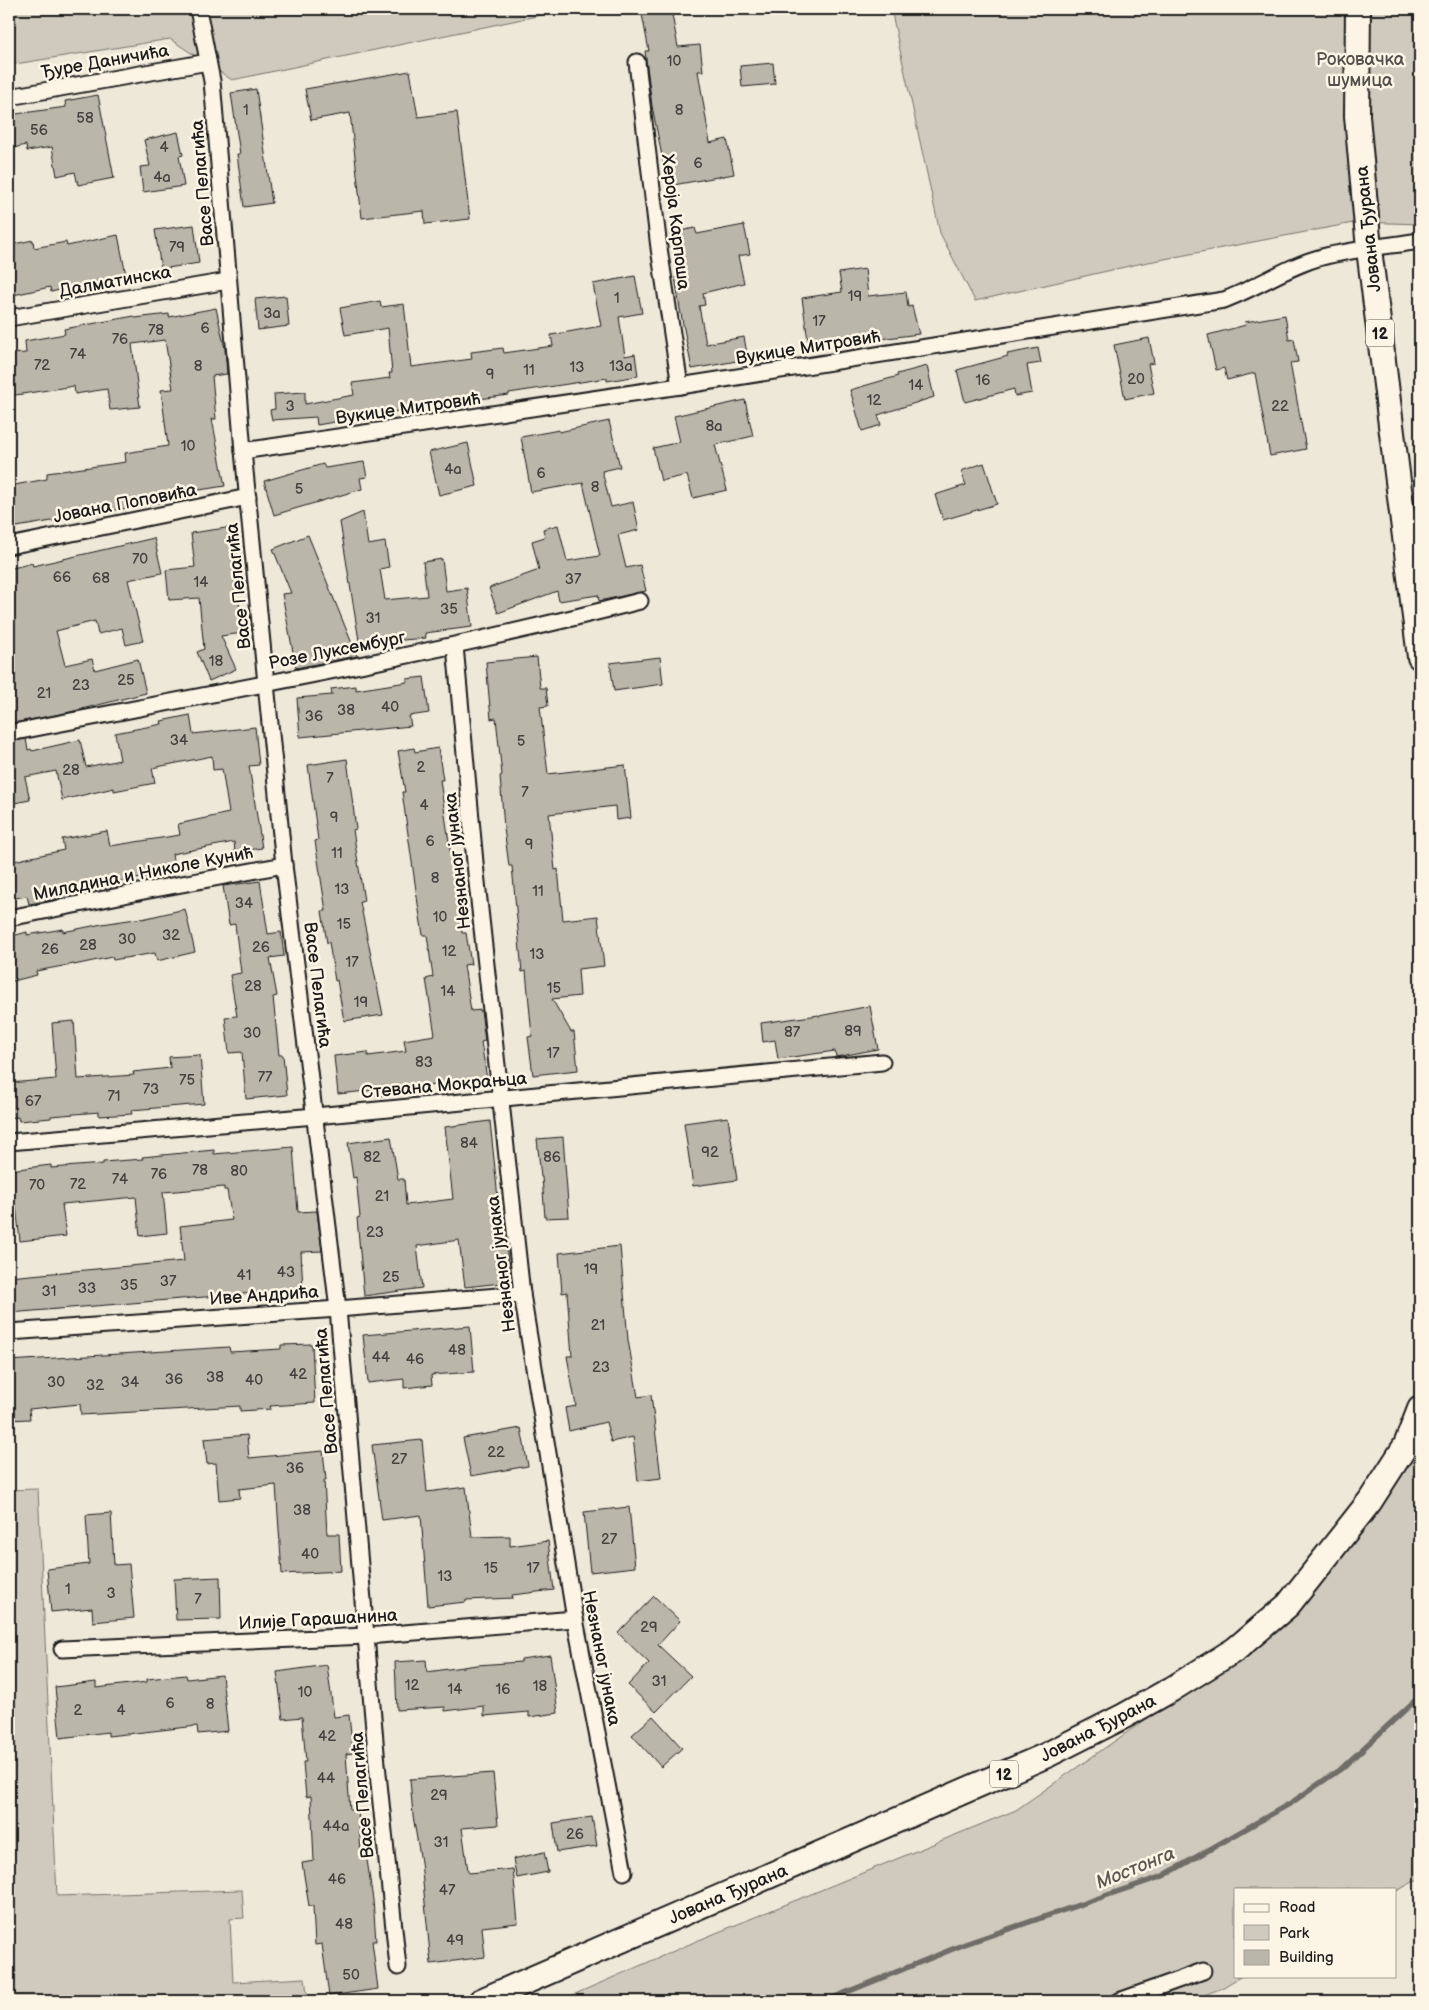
<svg xmlns="http://www.w3.org/2000/svg" width="1429" height="2010" viewBox="0 0 1429 2010" font-family="'Balsamiq Sans',sans-serif">
  <style>
    .green { fill: #cfcabd; stroke: #76736c }
    .lines { fill: none; stroke-linecap: round; stroke-linejoin: round }
    .stream { stroke: #6f6c67; stroke-width: 5.5 }
    .building { fill: #bab6aa; stroke: #1c1c1c }
    .street-casing { stroke: #1c1c1c; stroke-width: 19 }
    .primary-casing { stroke: #1c1c1c; stroke-width: 28 }
    .street { stroke: #fcf5e5; stroke-width: 15 }
    .primary { stroke: #fcf5e5; stroke-width: 24 }
    .labels { text-anchor: middle; stroke-width: 5; stroke-linejoin: round; paint-order: stroke }
    .number-label { font-size: 15px; fill: #444240 }
    .shield { fill: #fcf5e5; stroke: #5f5d58; stroke-width: 1 }
    .shield-label { font-size: 16px; font-weight: bold; fill: #1c1c1c }
    .park-label { font-size: 18px; fill: #52504c; stroke: #fcf5e5 }
    .street-label { font-size: 18px; fill: #1c1c1c; stroke: #fcf5e5 }
    .water-label { font-size: 19px; font-style: italic; fill: #5b5854; stroke: #fcf5e5 }
  </style>
  <rect width="100%" height="100%" fill="#eee8d9"/>
  <filter id="ink" filterUnits="userSpaceOnUse"><feTurbulence type="fractalNoise" baseFrequency=".02" numOctaves="2"/><feDisplacementMap in="SourceGraphic" scale="10" xChannelSelector="R" yChannelSelector="G"/><feConvolveMatrix kernelMatrix="1 2 1 2 8 2 1 2 1" color-interpolation-filters="sRGB"/></filter>
  <g filter="url(#ink)">
    <g class="green">
      <polygon points="9,9 570,9 232,80 170,39 9,65"/>
      <polygon points="891,9 1420,9 1420,224 1358,222 1138,264 975,301 940,233"/>
      <polygon points="1420,1453 1420,1878 1395,1892 1395,1889 1235,1889 1235,1976 1242,1976 1220,1989 1188,2001 559,2001 699,1940 1016,1810 1172,1701 1288,1611 1396,1470"/>
      <polygon points="38,1489 57,1896 242,1890 244,1918 230,1919 233,1982 305,1978 308,2001 9,2001 9,1490"/>
    </g>
    <g class="lines">
      <polyline class="stream" points="825,2001 965,1944 1163,1876 1291,1803 1342,1768 1420,1696"/>
    </g>
    <g class="building">
      <polygon points="641,9 671,9 678,47 700,45 703,71 698,71 710,143 727,139 734,174 668,186 652,106 645,51 649,51"/>
      <polygon points="773,63 775,84 742,87 740,66"/>
      <polygon points="410,71 418,117 457,112 470,219 425,224 424,211 362,218 350,113 311,120 305,89"/>
      <polygon points="256,89 272,203 244,207 237,154 240,154 231,93"/>
      <polygon points="98,95 114,178 78,185 75,172 57,176 52,147 27,151 26,145 9,149 9,115 66,107 65,101"/>
      <polygon points="178,132 183,155 179,156 184,186 143,192 140,167 150,166 144,140"/>
      <polygon points="194,225 199,263 161,269 155,230"/>
      <polygon points="744,225 750,254 738,256 744,283 703,293 705,305 699,306 706,344 744,337 748,359 692,369 680,309 675,277 678,277 670,233 695,228 697,234"/>
      <polygon points="118,235 126,275 51,292 50,287 9,296 9,245 33,240 34,248 66,242 67,246"/>
      <polygon points="865,269 868,296 906,292 908,307 912,306 919,334 809,348 802,298 842,292 839,273"/>
      <polygon points="635,276 642,313 619,317 625,356 635,354 638,376 607,381 607,378 509,393 509,395 427,406 317,425 316,417 272,420 270,410 275,409 274,394 305,392 305,404 354,395 352,383 390,378 389,373 392,373 388,328 345,335 340,308 380,301 381,307 404,304 411,367 472,359 471,352 503,348 504,353 553,346 551,335 601,326 593,284"/>
      <polygon points="286,296 289,326 258,330 255,299"/>
      <polygon points="216,308 225,349 227,374 212,376 216,419 212,419 225,486 167,495 168,501 11,528 9,515 9,486 47,479 47,473 126,462 125,453 168,446 161,390 173,389 165,340 132,344 140,407 110,410 107,389 75,394 74,386 9,396 9,354 26,353 25,341 65,334 64,329 134,316 135,318 169,314 169,317"/>
      <polygon points="1285,315 1289,340 1294,339 1298,362 1290,363 1306,449 1270,456 1255,373 1227,380 1224,368 1216,370 1208,335 1246,325 1245,322"/>
      <polygon points="1149,338 1154,363 1148,364 1154,393 1125,399 1114,345"/>
      <polygon points="1038,348 1041,363 1027,365 1032,393 1015,396 1014,389 965,402 957,370 1008,356 1007,354"/>
      <polygon points="927,366 934,397 878,415 881,425 862,431 850,390 898,376 897,374"/>
      <polygon points="745,400 753,436 715,445 727,490 693,498 687,475 661,481 653,448 680,442 674,416"/>
      <polygon points="609,421 620,467 602,471 611,507 633,502 639,530 618,535 626,568 640,565 646,591 599,601 598,595 559,601 557,591 498,613 489,588 539,570 532,541 545,537 543,529 558,525 567,561 600,556 583,483 531,492 521,437 559,430 559,432"/>
      <polygon points="468,443 477,486 439,495 429,452"/>
      <polygon points="364,462 367,477 360,478 362,489 274,515 264,481 323,464 325,468"/>
      <polygon points="984,463 997,504 943,520 935,495 966,485 961,471"/>
      <polygon points="363,512 368,545 385,542 389,567 380,569 385,600 427,596 423,562 442,559 446,591 467,588 472,627 425,633 426,638 391,641 391,642 360,647 340,522"/>
      <polygon points="233,527 237,556 232,556 236,602 239,602 243,633 221,636 236,669 209,681 197,652 204,649 199,598 169,600 166,570 195,567 191,533"/>
      <polygon points="308,535 357,656 296,668 282,594 291,593 273,549"/>
      <polygon points="154,538 162,573 128,580 143,641 126,645 122,628 98,634 95,621 56,631 65,665 92,659 95,670 138,659 146,693 66,713 9,724 9,569 32,563 33,566"/>
      <polygon points="537,657 540,688 546,688 548,706 540,707 548,774 625,765 631,818 616,820 615,806 549,814 555,870 558,869 563,920 598,916 604,966 578,969 580,996 552,999 571,1032 574,1032 578,1070 533,1075 528,1037 532,1036 526,971 522,972 512,866 509,866 504,828 500,776 502,775 496,718 491,719 486,662"/>
      <polygon points="660,657 663,684 614,691 610,663"/>
      <polygon points="424,677 429,713 409,716 411,726 300,737 297,698 332,695 331,689 356,686 356,690 407,682 407,679"/>
      <polygon points="190,715 193,734 255,727 259,765 249,766 262,848 235,852 234,842 172,854 175,873 116,882 116,886 62,896 62,898 29,904 27,896 9,899 9,862 64,850 62,839 107,831 110,846 180,835 178,824 229,813 222,769 213,770 212,756 152,768 155,783 114,791 114,788 62,800 56,771 25,777 30,800 9,804 9,742 26,739 28,750 31,749 32,751 80,740 86,767 120,760 115,733 162,724 161,721"/>
      <polygon points="414,748 415,752 438,748 443,780 440,780 456,891 462,933 466,933 471,964 464,965 471,1011 481,1010 485,1041 481,1042 487,1079 448,1085 447,1083 404,1090 405,1093 376,1096 376,1090 338,1094 334,1056 368,1052 368,1056 406,1051 404,1040 435,1035 426,979 433,977 427,935 423,935 418,904 402,792 405,792 398,751"/>
      <polygon points="347,759 356,829 353,830 364,901 360,902 383,1015 344,1021 337,980 335,981 329,942 327,943 322,911 326,911 315,841 318,840 308,765"/>
      <polygon points="260,881 268,934 281,932 284,956 270,958 277,996 273,997 279,1055 283,1055 287,1095 246,1099 242,1052 229,1053 225,1017 237,1016 230,975 241,973 235,924 229,925 223,886"/>
      <polygon points="185,909 195,952 157,961 155,953 113,960 112,957 74,965 74,964 36,971 37,975 9,982 9,937 27,932 27,935 63,929 63,932 102,924 142,918 142,919"/>
      <polygon points="870,1006 878,1049 836,1057 835,1051 778,1059 775,1040 763,1042 761,1023 819,1015 819,1016"/>
      <polygon points="74,1021 78,1079 134,1075 133,1072 170,1068 169,1057 200,1055 204,1104 131,1110 132,1114 99,1116 99,1112 51,1116 51,1118 19,1121 18,1117 9,1118 9,1083 56,1079 52,1023"/>
      <polygon points="728,1117 737,1180 693,1186 684,1123"/>
      <polygon points="490,1121 499,1208 504,1244 506,1244 510,1282 465,1287 459,1240 417,1246 422,1288 364,1296 357,1218 360,1217 356,1177 353,1178 348,1143 391,1137 398,1179 404,1179 406,1205 453,1199 445,1127"/>
      <polygon points="563,1137 569,1217 545,1218 542,1177 541,1177 537,1139"/>
      <polygon points="293,1147 298,1212 317,1211 322,1251 301,1252 303,1289 9,1313 9,1277 184,1261 180,1226 232,1220 227,1190 224,1190 224,1187 176,1191 163,1192 167,1233 140,1236 136,1197 62,1204 66,1236 20,1241 16,1206 9,1207 9,1170 51,1165 51,1168 103,1164 103,1162 143,1159 142,1157 183,1153 214,1150 214,1154"/>
      <polygon points="620,1246 628,1340 638,1397 651,1395 661,1478 638,1481 633,1437 611,1442 606,1422 569,1431 565,1408 576,1406 567,1356 572,1356 567,1292 562,1293 559,1253"/>
      <polygon points="470,1326 474,1372 431,1375 432,1385 404,1388 404,1379 368,1383 363,1335"/>
      <polygon points="312,1344 315,1403 270,1406 271,1409 240,1411 240,1406 81,1415 80,1404 29,1409 30,1419 9,1420 9,1361 229,1347 230,1352 281,1349 281,1345"/>
      <polygon points="521,1428 528,1466 471,1476 463,1438"/>
      <polygon points="247,1435 249,1458 323,1451 326,1480 324,1480 327,1534 339,1534 341,1571 282,1574 276,1485 239,1489 240,1498 219,1500 216,1463 207,1464 204,1439"/>
      <polygon points="422,1440 427,1492 466,1487 472,1537 510,1536 510,1546 548,1541 554,1590 512,1595 513,1598 466,1600 466,1602 428,1606 421,1515 382,1520 372,1445"/>
      <polygon points="629,1507 635,1567 590,1572 584,1512"/>
      <polygon points="111,1513 114,1565 129,1564 134,1618 93,1622 92,1608 51,1612 47,1569 89,1564 86,1515"/>
      <polygon points="220,1577 221,1619 176,1620 174,1579"/>
      <polygon points="654,1596 680,1621 658,1645 691,1676 656,1712 628,1685 649,1663 618,1633"/>
      <polygon points="550,1655 558,1713 529,1717 529,1712 484,1716 484,1706 445,1711 445,1707 397,1710 395,1662 426,1660 427,1672 477,1665 521,1662 521,1659"/>
      <polygon points="327,1665 334,1717 349,1715 353,1753 346,1754 350,1810 358,1809 361,1853 366,1853 373,1900 376,1941 372,1941 378,1989 329,1996 322,1944 315,1945 313,1906 309,1906 302,1863 314,1861 311,1796 306,1797 303,1762 306,1762 302,1717 283,1719 277,1672"/>
      <polygon points="186,1675 187,1679 222,1675 228,1731 198,1734 197,1726 108,1736 108,1732 60,1738 55,1687 96,1682 96,1688 147,1682 147,1679"/>
      <polygon points="653,1716 682,1748 661,1767 632,1735"/>
      <polygon points="493,1773 498,1825 462,1828 468,1871 469,1873 513,1869 518,1923 482,1927 485,1957 431,1964 421,1862 413,1816 410,1779"/>
      <polygon points="592,1817 597,1846 557,1852 553,1823"/>
      <polygon points="544,1852 548,1872 517,1878 513,1859"/>
    </g>
    <g class="lines">
      <g class="street-casing">
        <g id="street">
          <polyline points="198,9 212,81 243,451 284,865 338,1309 377,1764 398,1967"/>
          <polyline points="637,62 659,248 680,386"/>
          <polyline points="9,97 208,62"/>
          <polyline points="9,318 228,281"/>
          <path d="M 243,451 L 680,386 L 1224,300 C 1256,288 1290,265 1322,257 C 1354,249 1388,246 1420,241"/>
          <polyline points="9,546 248,497"/>
          <polyline points="455,646 476,873 522,1294 575,1619 624,1872"/>
          <path d="M 9,733 C 220,692 432,655 640,601"/>
          <polyline points="9,918 144,891 284,865"/>
          <polyline points="9,1142 315,1116 882,1062"/>
          <polyline points="9,1332 338,1309 522,1294"/>
          <polyline points="62,1649 367,1636 575,1619"/>
          <polyline points="1119,2001 1203,1971"/>
        </g>
      </g>
      <g class="primary-casing">
        <g id="primary">
          <polyline points="1358,9 1357,116 1369,249 1420,657"/>
          <polyline points="481,2001 1047,1755 1124,1716 1172,1689 1236,1649 1288,1605 1370,1501 1406,1445 1420,1409"/>
        </g>
      </g>
      <use href="#street" class="street"/>
      <use href="#primary" class="primary"/>
    </g>
  </g>
  <g class="labels">
    <g class="number-label">
      <text x="674" y="66">10</text>
      <text x="246" y="115">1</text>
      <text x="679" y="115">8</text>
      <text x="85" y="123">58</text>
      <text x="39" y="135">56</text>
      <text x="164" y="152">4</text>
      <text x="698" y="168">6</text>
      <text x="162" y="182">4a</text>
      <text x="177" y="252">79</text>
      <text x="855" y="301">19</text>
      <text x="617" y="303">1</text>
      <text x="272" y="318">3a</text>
      <text x="819" y="326">17</text>
      <text x="205" y="333">6</text>
      <text x="156" y="335">78</text>
      <text x="120" y="344">76</text>
      <text x="78" y="359">74</text>
      <text x="42" y="370">72</text>
      <text x="198" y="371">8</text>
      <text x="621" y="371">13a</text>
      <text x="577" y="372">13</text>
      <text x="529" y="375">11</text>
      <text x="490" y="379">9</text>
      <text x="1136" y="384">20</text>
      <text x="983" y="385">16</text>
      <text x="916" y="390">14</text>
      <text x="874" y="405">12</text>
      <text x="290" y="411">3</text>
      <text x="1280" y="411">22</text>
      <text x="714" y="431">8a</text>
      <text x="188" y="451">10</text>
      <text x="453" y="474">4a</text>
      <text x="541" y="478">6</text>
      <text x="595" y="492">8</text>
      <text x="299" y="494">5</text>
      <text x="140" y="564">70</text>
      <text x="62" y="582">66</text>
      <text x="101" y="583">68</text>
      <text x="573" y="584">37</text>
      <text x="201" y="587">14</text>
      <text x="449" y="614">35</text>
      <text x="373" y="623">31</text>
      <text x="216" y="666">18</text>
      <text x="126" y="685">25</text>
      <text x="81" y="690">23</text>
      <text x="44" y="698">21</text>
      <text x="390" y="712">40</text>
      <text x="346" y="715">38</text>
      <text x="314" y="721">36</text>
      <text x="179" y="745">34</text>
      <text x="521" y="746">5</text>
      <text x="421" y="772">2</text>
      <text x="71" y="775">28</text>
      <text x="330" y="783">7</text>
      <text x="525" y="797">7</text>
      <text x="424" y="810">4</text>
      <text x="334" y="822">9</text>
      <text x="430" y="846">6</text>
      <text x="529" y="849">9</text>
      <text x="337" y="858">11</text>
      <text x="435" y="883">8</text>
      <text x="342" y="894">13</text>
      <text x="538" y="896">11</text>
      <text x="244" y="908">34</text>
      <text x="440" y="922">10</text>
      <text x="344" y="929">15</text>
      <text x="171" y="940">32</text>
      <text x="127" y="944">30</text>
      <text x="88" y="950">28</text>
      <text x="261" y="952">26</text>
      <text x="50" y="954">26</text>
      <text x="449" y="956">12</text>
      <text x="537" y="959">13</text>
      <text x="352" y="967">17</text>
      <text x="253" y="991">28</text>
      <text x="554" y="993">15</text>
      <text x="448" y="996">14</text>
      <text x="361" y="1007">19</text>
      <text x="853" y="1036">89</text>
      <text x="792" y="1037">87</text>
      <text x="252" y="1038">30</text>
      <text x="553" y="1058">17</text>
      <text x="424" y="1067">83</text>
      <text x="265" y="1082">77</text>
      <text x="187" y="1085">75</text>
      <text x="151" y="1094">73</text>
      <text x="114" y="1101">71</text>
      <text x="33" y="1106">67</text>
      <text x="469" y="1148">84</text>
      <text x="710" y="1157">92</text>
      <text x="372" y="1162">82</text>
      <text x="552" y="1162">86</text>
      <text x="200" y="1175">78</text>
      <text x="239" y="1176">80</text>
      <text x="159" y="1179">76</text>
      <text x="120" y="1184">74</text>
      <text x="78" y="1189">72</text>
      <text x="37" y="1190">70</text>
      <text x="382" y="1201">21</text>
      <text x="375" y="1237">23</text>
      <text x="591" y="1274">19</text>
      <text x="286" y="1277">43</text>
      <text x="244" y="1280">41</text>
      <text x="391" y="1282">25</text>
      <text x="168" y="1286">37</text>
      <text x="129" y="1290">35</text>
      <text x="87" y="1293">33</text>
      <text x="49" y="1296">31</text>
      <text x="598" y="1330">21</text>
      <text x="457" y="1355">48</text>
      <text x="381" y="1362">44</text>
      <text x="415" y="1364">46</text>
      <text x="601" y="1372">23</text>
      <text x="298" y="1379">42</text>
      <text x="215" y="1382">38</text>
      <text x="174" y="1384">36</text>
      <text x="254" y="1385">40</text>
      <text x="56" y="1387">30</text>
      <text x="130" y="1387">34</text>
      <text x="95" y="1390">32</text>
      <text x="496" y="1457">22</text>
      <text x="399" y="1464">27</text>
      <text x="295" y="1473">36</text>
      <text x="302" y="1515">38</text>
      <text x="609" y="1544">27</text>
      <text x="310" y="1559">40</text>
      <text x="491" y="1573">15</text>
      <text x="533" y="1573">17</text>
      <text x="445" y="1581">13</text>
      <text x="68" y="1594">1</text>
      <text x="111" y="1598">3</text>
      <text x="198" y="1604">7</text>
      <text x="649" y="1632">29</text>
      <text x="659" y="1686">31</text>
      <text x="412" y="1690">12</text>
      <text x="540" y="1691">18</text>
      <text x="455" y="1694">14</text>
      <text x="503" y="1694">16</text>
      <text x="305" y="1697">10</text>
      <text x="170" y="1708">6</text>
      <text x="210" y="1709">8</text>
      <text x="78" y="1715">2</text>
      <text x="121" y="1715">4</text>
      <text x="327" y="1741">42</text>
      <text x="326" y="1783">44</text>
      <text x="439" y="1800">29</text>
      <text x="336" y="1831">44a</text>
      <text x="575" y="1839">26</text>
      <text x="441" y="1847">31</text>
      <text x="337" y="1884">46</text>
      <text x="447" y="1895">47</text>
      <text x="344" y="1929">48</text>
      <text x="455" y="1945">49</text>
      <text x="351" y="1980">50</text>
    </g>
    <g class="shield">
      <rect x="1366" y="319.5" width="28" height="27" rx="4"/>
      <rect x="990" y="1760.5" width="28" height="27" rx="4"/>
    </g>
    <g class="shield-label">
      <text x="1380" y="339">12</text>
      <text x="1004" y="1780">12</text>
    </g>
    <g class="park-label">
      <text x="1360" y="65">Роковачка<tspan x="1360" dy="21">шумица</tspan></text>
    </g>
    <g class="street-label">
      <text transform="translate(105 61) rotate(-10)" y="6">Ђуре Даничића</text>
      <text transform="translate(202 183) rotate(-95)" y="6">Васе Пелагића</text>
      <text transform="translate(676 222) rotate(83)" y="6">Хероја Карпоша</text>
      <text transform="translate(1368 229) rotate(-96)" y="6">Јована Ђурана</text>
      <text transform="translate(115 281) rotate(-10)" y="6">Далматинска</text>
      <text transform="translate(808 347) rotate(-9)" y="6">Вукице Митровић</text>
      <text transform="translate(408 408) rotate(-8)" y="6">Вукице Митровић</text>
      <text transform="translate(125 503) rotate(-11)" y="6">Јована Поповића</text>
      <text transform="translate(238 586) rotate(-96)" y="6">Васе Пелагића</text>
      <text transform="translate(337 650) rotate(-11)" y="6">Розе Луксембург</text>
      <text transform="translate(457 861) rotate(-96)" y="6">Незнаног јунака</text>
      <text transform="translate(143 873) rotate(-11)" y="6">Миладина и Николе Кунић</text>
      <text transform="translate(318 985) rotate(83)" y="6">Васе Пелагића</text>
      <text transform="translate(444 1085) rotate(-5)" y="6">Стевана Мокрањца</text>
      <text transform="translate(501 1264) rotate(-97)" y="6">Незнаног јунака</text>
      <text transform="translate(264 1295) rotate(-4)" y="6">Иве Андрића</text>
      <text transform="translate(326 1391) rotate(-95)" y="6">Васе Пелагића</text>
      <text transform="translate(318 1619) rotate(-3)" y="6">Илије Гарашанина</text>
      <text transform="translate(602 1658) rotate(79)" y="6">Незнаног јунака</text>
      <text transform="translate(1098 1728) rotate(-27)" y="6">Јована Ђурана</text>
      <text transform="translate(362 1795) rotate(-95)" y="6">Васе Пелагића</text>
      <text transform="translate(728 1894) rotate(-23)" y="6">Јована Ђурана</text>
    </g>
    <g class="water-label">
      <text transform="translate(1135 1867) rotate(-22)" y="7">Мостонга</text>
    </g>
  </g>
  <rect width="1429" height="2010" fill="none" stroke="#fcf5e5" stroke-width="30"/>
  <rect x="15" y="15" width="1399" height="1980" fill="none" stroke="#1c1c1c" stroke-width="2" filter="url(#ink)"/>
  <rect x="1234" y="1888" width="162" height="90" fill="#fcf5e5" stroke="#a29e95"/>
  <rect x="1244" y="1904" width="25" height="8" fill="#fcf5e5" stroke="#a29e95"/>
  <text x="1279" y="1912" font-size="15" fill="#1c1c1c">Road</text>
  <rect x="1244" y="1925" width="25" height="15" fill="#cfcabd" stroke="#a29e95"/>
  <text x="1279" y="1938" font-size="15" fill="#1c1c1c">Park</text>
  <rect x="1244" y="1950" width="25" height="15" fill="#bab6aa" stroke="#a29e95"/>
  <text x="1279" y="1962" font-size="15" fill="#1c1c1c">Building</text>
</svg>
